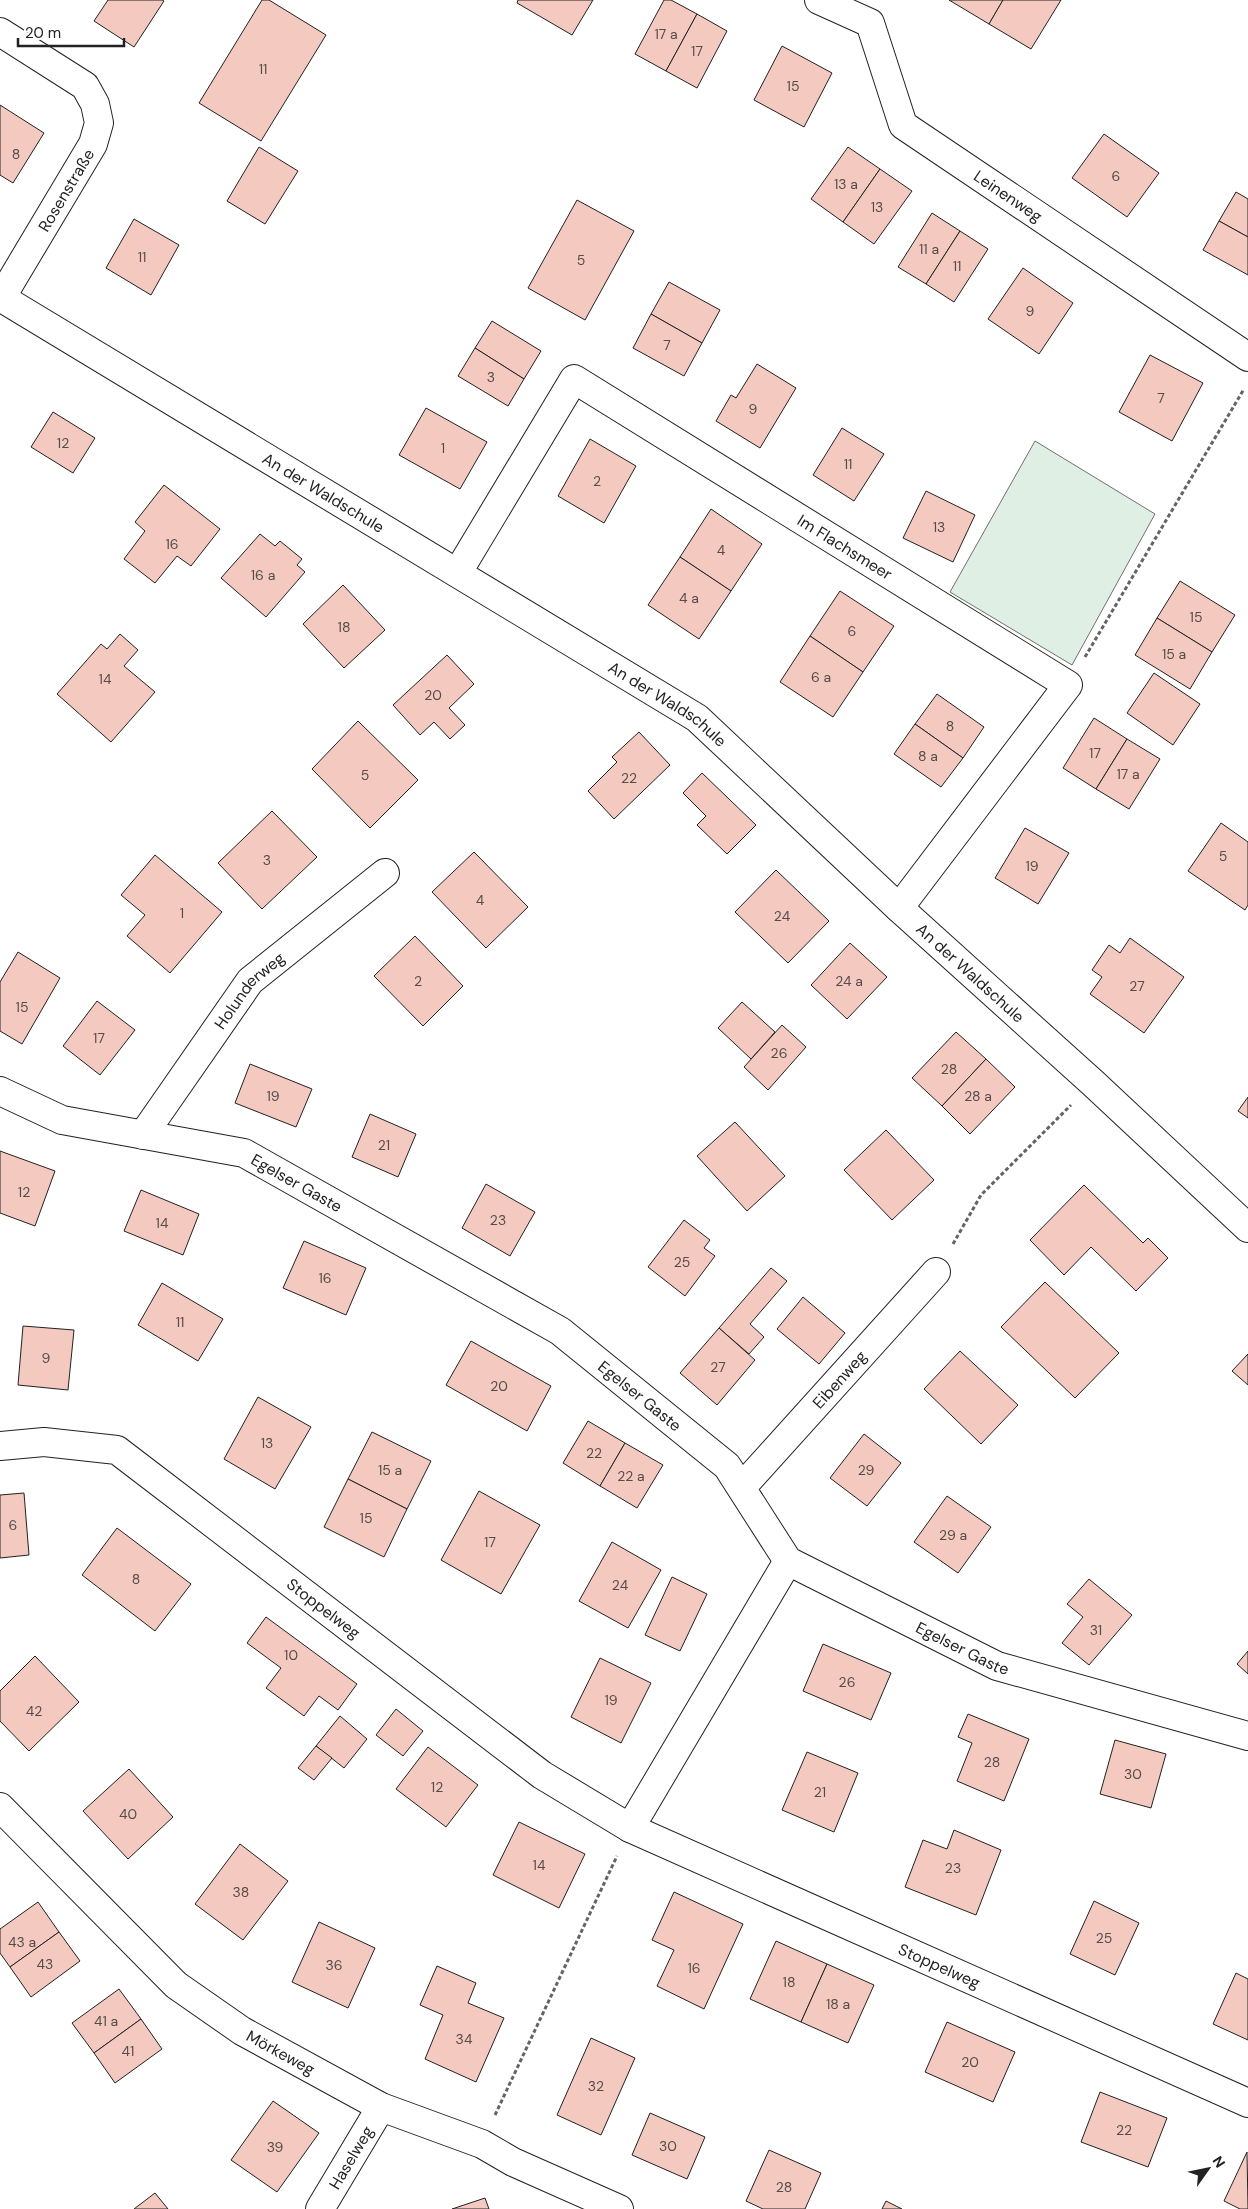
<svg xmlns="http://www.w3.org/2000/svg" width="1248" height="2209" viewBox="0 0 1248 2209" font-family="'DM Sans',sans-serif">
  <style>
    .green { fill: #e0efe3; stroke: #6f6f6f }
    .building { fill: #f3c9c0; stroke: #222 }
    .lines { fill: none; stroke-linecap: round; stroke-linejoin: round }
    .street-casing { stroke: #222; stroke-width: 30 }
    .path { stroke: #646464; stroke-width: 3; stroke-dasharray: 4 2.5; stroke-linecap: butt }
    .street { stroke: #fff; stroke-width: 28 }
    .labels { text-anchor: middle; stroke-width: 4; stroke-linejoin: round; paint-order: stroke }
    .number-label { font-size: 14px; fill: #564c4a }
    .street-label { font-size: 16px; fill: #222; stroke: #fff }
  </style>
  <rect width="100%" height="100%" fill="#fff"/>
  <polygon class="green" points="1035,441 1155,514 1072,665 950,592"/>
  <g class="building">
    <polygon points="108,0 162,0 164,1 134,47 94,21"/>
    <polygon points="262,0 269,0 326,35 261,141 199,103"/>
    <polygon points="518,0 593,0 572,35 517,3"/>
    <polygon points="664,0 671,0 697,14 666,71 635,54"/>
    <polygon points="949,0 1003,0 989,24"/>
    <polygon points="1003,0 1061,0 1031,49 989,24"/>
    <polygon points="697,14 727,31 697,88 666,71"/>
    <polygon points="782,46 832,73 804,127 754,100"/>
    <polygon points="0,105 44,133 13,183 0,175"/>
    <polygon points="1104,134 1159,173 1127,217 1072,178"/>
    <polygon points="259,147 298,171 265,224 227,201"/>
    <polygon points="848,147 880,169 843,222 811,199"/>
    <polygon points="880,169 912,191 874,244 843,222"/>
    <polygon points="1236,192 1248,199 1248,237 1219,221"/>
    <polygon points="577,200 634,231 585,320 528,288"/>
    <polygon points="932,213 960,231 926,284 898,267"/>
    <polygon points="134,219 179,245 151,295 106,268"/>
    <polygon points="1219,221 1248,237 1248,275 1203,250"/>
    <polygon points="960,231 988,249 954,302 926,284"/>
    <polygon points="1023,268 1073,303 1039,354 988,319"/>
    <polygon points="669,282 720,310 702,343 651,314"/>
    <polygon points="651,314 702,343 684,376 633,348"/>
    <polygon points="492,321 541,351 524,379 475,348"/>
    <polygon points="475,348 524,379 508,406 458,376"/>
    <polygon points="1150,355 1203,383 1172,441 1119,412"/>
    <polygon points="757,364 796,388 760,448 716,421 731,395 736,398"/>
    <polygon points="426,408 487,442 460,489 399,455"/>
    <polygon points="53,412 95,438 73,473 31,447"/>
    <polygon points="842,428 884,454 854,501 813,475"/>
    <polygon points="590,439 636,466 604,523 558,496"/>
    <polygon points="164,485 220,529 191,566 177,556 155,583 124,559 145,531 135,522"/>
    <polygon points="926,491 975,515 953,562 903,538"/>
    <polygon points="711,509 762,544 731,591 680,557"/>
    <polygon points="260,534 275,546 280,541 302,559 297,565 305,572 266,617 221,578"/>
    <polygon points="680,557 731,591 699,639 648,605"/>
    <polygon points="1180,581 1235,615 1212,652 1157,618"/>
    <polygon points="343,585 385,630 344,668 303,624"/>
    <polygon points="840,591 894,626 863,672 810,636"/>
    <polygon points="1157,618 1212,652 1190,689 1135,655"/>
    <polygon points="120,634 138,650 124,666 155,692 111,742 57,694 101,644 107,649"/>
    <polygon points="810,636 863,672 833,717 780,682"/>
    <polygon points="447,655 474,684 449,708 465,725 450,739 434,722 420,735 393,705"/>
    <polygon points="1154,673 1200,704 1173,745 1127,713"/>
    <polygon points="937,694 984,727 963,758 915,724"/>
    <polygon points="1094,718 1127,739 1096,789 1063,768"/>
    <polygon points="358,721 418,780 370,828 312,769"/>
    <polygon points="915,724 963,758 941,787 894,754"/>
    <polygon points="639,732 670,765 614,819 588,791 617,762 612,757"/>
    <polygon points="1127,739 1160,759 1129,809 1096,789"/>
    <polygon points="702,773 756,825 727,854 697,825 706,816 683,793"/>
    <polygon points="272,811 317,857 262,909 218,863"/>
    <polygon points="1221,823 1248,842 1248,905 1245,910 1188,871"/>
    <polygon points="1025,828 1069,853 1038,904 995,878"/>
    <polygon points="474,852 528,907 486,948 432,892"/>
    <polygon points="155,855 222,912 170,973 127,936 145,915 121,895"/>
    <polygon points="776,870 829,921 788,963 735,912"/>
    <polygon points="415,936 463,986 423,1026 374,976"/>
    <polygon points="1130,938 1184,977 1144,1033 1090,994 1102,977 1092,970 1109,945 1120,953"/>
    <polygon points="850,943 887,977 847,1019 811,985"/>
    <polygon points="18,952 60,978 22,1044 0,1031 0,982"/>
    <polygon points="97,1001 135,1030 100,1075 63,1046"/>
    <polygon points="742,1002 775,1032 751,1059 718,1028"/>
    <polygon points="782,1025 806,1047 768,1090 744,1067"/>
    <polygon points="956,1032 986,1059 942,1106 912,1078"/>
    <polygon points="986,1059 1015,1087 970,1134 942,1106"/>
    <polygon points="250,1064 312,1089 296,1127 235,1103"/>
    <polygon points="1248,1097 1248,1118 1238,1111"/>
    <polygon points="370,1114 416,1134 398,1177 352,1157"/>
    <polygon points="735,1122 785,1176 747,1211 697,1156"/>
    <polygon points="886,1130 934,1180 892,1220 844,1170"/>
    <polygon points="0,1151 55,1171 35,1226 0,1213"/>
    <polygon points="486,1184 535,1212 510,1256 462,1228"/>
    <polygon points="1084,1185 1143,1243 1148,1238 1168,1258 1136,1291 1091,1247 1064,1275 1030,1240"/>
    <polygon points="141,1190 199,1214 183,1255 124,1231"/>
    <polygon points="684,1220 710,1240 704,1248 715,1256 685,1296 648,1267"/>
    <polygon points="304,1241 366,1268 346,1315 283,1288"/>
    <polygon points="771,1268 787,1281 750,1324 764,1337 749,1354 719,1328"/>
    <polygon points="1045,1282 1119,1353 1075,1398 1001,1327"/>
    <polygon points="162,1283 223,1319 198,1361 138,1325"/>
    <polygon points="803,1297 845,1333 819,1364 777,1329"/>
    <polygon points="23,1326 74,1330 68,1390 18,1385"/>
    <polygon points="719,1328 755,1360 717,1405 680,1373"/>
    <polygon points="471,1341 551,1386 527,1431 446,1385"/>
    <polygon points="960,1351 1018,1405 981,1444 924,1389"/>
    <polygon points="1248,1354 1248,1385 1232,1371"/>
    <polygon points="258,1397 311,1427 275,1489 224,1459"/>
    <polygon points="588,1421 625,1443 600,1486 563,1463"/>
    <polygon points="372,1432 431,1461 407,1509 348,1479"/>
    <polygon points="864,1434 901,1463 867,1506 830,1478"/>
    <polygon points="625,1443 663,1465 637,1508 600,1486"/>
    <polygon points="348,1479 407,1509 384,1557 324,1527"/>
    <polygon points="479,1491 540,1525 501,1594 441,1560"/>
    <polygon points="24,1493 29,1555 0,1558 0,1495"/>
    <polygon points="947,1496 991,1527 958,1573 914,1542"/>
    <polygon points="117,1528 191,1584 155,1631 82,1575"/>
    <polygon points="612,1542 661,1570 628,1628 579,1601"/>
    <polygon points="672,1577 707,1594 680,1651 645,1635"/>
    <polygon points="1089,1579 1132,1615 1089,1665 1062,1643 1083,1617 1067,1604"/>
    <polygon points="266,1617 357,1684 338,1710 319,1696 304,1716 266,1688 281,1668 247,1643"/>
    <polygon points="823,1644 891,1673 871,1720 803,1691"/>
    <polygon points="1248,1651 1248,1674 1237,1664"/>
    <polygon points="35,1656 79,1702 29,1751 0,1721 0,1691"/>
    <polygon points="600,1658 651,1683 621,1743 571,1717"/>
    <polygon points="396,1709 423,1731 403,1756 376,1735"/>
    <polygon points="968,1714 1029,1739 1004,1801 957,1781 972,1743 958,1737"/>
    <polygon points="340,1716 367,1739 344,1768 316,1746"/>
    <polygon points="1115,1740 1166,1754 1151,1808 1100,1794"/>
    <polygon points="316,1746 332,1758 314,1780 298,1768"/>
    <polygon points="428,1747 478,1785 446,1827 396,1789"/>
    <polygon points="807,1752 858,1773 834,1832 782,1810"/>
    <polygon points="129,1769 173,1817 128,1859 83,1811"/>
    <polygon points="519,1822 585,1854 559,1908 493,1875"/>
    <polygon points="954,1830 1001,1850 976,1915 905,1887 923,1840 947,1849"/>
    <polygon points="240,1844 288,1881 243,1940 195,1904"/>
    <polygon points="674,1892 743,1924 704,2009 657,1986 674,1950 652,1940"/>
    <polygon points="1094,1901 1139,1923 1115,1975 1070,1954"/>
    <polygon points="38,1902 59,1932 10,1967 0,1953 0,1929"/>
    <polygon points="319,1922 375,1948 348,2008 292,1982"/>
    <polygon points="59,1932 80,1961 31,1997 10,1967"/>
    <polygon points="776,1941 827,1964 801,2022 750,1999"/>
    <polygon points="827,1964 874,1985 848,2043 801,2022"/>
    <polygon points="437,1966 476,1983 468,2003 504,2018 476,2082 425,2059 443,2015 420,2005"/>
    <polygon points="1236,1973 1248,1979 1248,2040 1213,2024"/>
    <polygon points="119,1989 141,2019 94,2053 72,2023"/>
    <polygon points="141,2019 162,2049 115,2083 94,2053"/>
    <polygon points="947,2022 1015,2052 993,2102 925,2072"/>
    <polygon points="591,2038 635,2058 601,2135 557,2115"/>
    <polygon points="1100,2092 1167,2118 1148,2167 1081,2142"/>
    <polygon points="273,2101 319,2133 277,2192 231,2160"/>
    <polygon points="650,2113 705,2137 687,2179 632,2155"/>
    <polygon points="769,2150 821,2173 805,2209 763,2209 746,2201"/>
    <polygon points="1247,2152 1248,2209 1240,2209 1224,2201"/>
    <polygon points="155,2193 168,2209 134,2209"/>
    <polygon points="485,2198 489,2209 452,2209"/>
    <polygon points="886,2201 902,2209 882,2209"/>
  </g>
  <g class="lines">
    <g class="street-casing">
      <g id="street">
        <path id="s1" d="M 819,0 L 870,23 L 903,125 L 1248,357"/>
        <polyline points="0,32 85,86 95,104 99,123 93,144 1,298"/>
        <path id="s2" d="M 0,297 L 697,718 L 899,908 L 1093,1083 L 1248,1228"/>
        <path id="s3" d="M 458,572 L 574,379 L 1068,685 L 899,908"/>
        <path id="s4" d="M 0,1091 L 62,1120 L 244,1153 L 560,1331 L 727,1466 L 788,1561 L 997,1666 L 1248,1736"/>
        <path id="s5" d="M 143,1135 L 250,981 L 385,873"/>
        <path id="s6" d="M 0,1446 L 44,1442 L 117,1450 L 542,1775 L 630,1828 L 1248,2103"/>
        <path id="s7" d="M 742,1487 L 936,1272"/>
        <path id="s8" d="M 0,1807 L 176,1985 L 242,2031 L 381,2107 L 482,2144 L 513,2162 L 619,2209"/>
        <polyline points="630,1828 788,1561"/>
        <path id="s9" d="M 320,2209 L 381,2107"/>
      </g>
    </g>
    <g class="path">
      <polyline points="1085,657 1244,389"/>
      <polyline points="953,1244 981,1195 1071,1105"/>
      <polyline points="495,2115 617,1856"/>
    </g>
    <use href="#street" class="street"/>
  </g>
  <g class="labels">
    <g class="number-label">
      <text x="666" y="39">17 a</text>
      <text x="697" y="56">17</text>
      <text x="263" y="74">11</text>
      <text x="793" y="91">15</text>
      <text x="16" y="159">8</text>
      <text x="1116" y="181">6</text>
      <text x="846" y="189">13 a</text>
      <text x="877" y="212">13</text>
      <text x="929" y="254">11 a</text>
      <text x="142" y="262">11</text>
      <text x="581" y="265">5</text>
      <text x="957" y="271">11</text>
      <text x="1030" y="316">9</text>
      <text x="667" y="350">7</text>
      <text x="491" y="382">3</text>
      <text x="1161" y="403">7</text>
      <text x="753" y="414">9</text>
      <text x="63" y="448">12</text>
      <text x="443" y="453">1</text>
      <text x="848" y="469">11</text>
      <text x="597" y="486">2</text>
      <text x="939" y="532">13</text>
      <text x="172" y="549">16</text>
      <text x="721" y="555">4</text>
      <text x="263" y="580">16 a</text>
      <text x="689" y="603">4 a</text>
      <text x="1196" y="622">15</text>
      <text x="344" y="632">18</text>
      <text x="852" y="636">6</text>
      <text x="1174" y="659">15 a</text>
      <text x="821" y="682">6 a</text>
      <text x="105" y="684">14</text>
      <text x="433" y="700">20</text>
      <text x="950" y="731">8</text>
      <text x="1095" y="758">17</text>
      <text x="928" y="761">8 a</text>
      <text x="1128" y="779">17 a</text>
      <text x="365" y="780">5</text>
      <text x="629" y="783">22</text>
      <text x="1223" y="861">5</text>
      <text x="267" y="865">3</text>
      <text x="1032" y="871">19</text>
      <text x="480" y="905">4</text>
      <text x="182" y="918">1</text>
      <text x="782" y="921">24</text>
      <text x="418" y="986">2</text>
      <text x="849" y="986">24 a</text>
      <text x="1137" y="991">27</text>
      <text x="22" y="1012">15</text>
      <text x="99" y="1043">17</text>
      <text x="779" y="1058">26</text>
      <text x="949" y="1074">28</text>
      <text x="273" y="1101">19</text>
      <text x="978" y="1101">28 a</text>
      <text x="384" y="1150">21</text>
      <text x="24" y="1197">12</text>
      <text x="498" y="1225">23</text>
      <text x="162" y="1228">14</text>
      <text x="682" y="1267">25</text>
      <text x="325" y="1283">16</text>
      <text x="180" y="1327">11</text>
      <text x="46" y="1363">9</text>
      <text x="718" y="1372">27</text>
      <text x="499" y="1391">20</text>
      <text x="267" y="1448">13</text>
      <text x="594" y="1458">22</text>
      <text x="390" y="1475">15 a</text>
      <text x="866" y="1475">29</text>
      <text x="631" y="1481">22 a</text>
      <text x="366" y="1523">15</text>
      <text x="13" y="1530">6</text>
      <text x="953" y="1540">29 a</text>
      <text x="490" y="1547">17</text>
      <text x="136" y="1584">8</text>
      <text x="620" y="1590">24</text>
      <text x="1096" y="1635">31</text>
      <text x="291" y="1660">10</text>
      <text x="847" y="1687">26</text>
      <text x="611" y="1705">19</text>
      <text x="34" y="1716">42</text>
      <text x="992" y="1767">28</text>
      <text x="1133" y="1779">30</text>
      <text x="437" y="1792">12</text>
      <text x="820" y="1797">21</text>
      <text x="128" y="1819">40</text>
      <text x="539" y="1870">14</text>
      <text x="953" y="1873">23</text>
      <text x="241" y="1897">38</text>
      <text x="1104" y="1943">25</text>
      <text x="22" y="1947">43 a</text>
      <text x="45" y="1969">43</text>
      <text x="334" y="1970">36</text>
      <text x="694" y="1973">16</text>
      <text x="789" y="1987">18</text>
      <text x="838" y="2009">18 a</text>
      <text x="106" y="2026">41 a</text>
      <text x="464" y="2044">34</text>
      <text x="128" y="2056">41</text>
      <text x="970" y="2067">20</text>
      <text x="596" y="2091">32</text>
      <text x="1124" y="2135">22</text>
      <text x="668" y="2151">30</text>
      <text x="275" y="2152">39</text>
      <text x="784" y="2192">28</text>
    </g>
    <g class="street-label">
      <text transform="translate(66 190) rotate(-59)" y="6">Rosenstraße</text>
      <text dy="6" stroke="none"><textPath href="#s1" startOffset="290">Leinenweg</textPath></text>
      <text dy="6" stroke="none"><textPath href="#s2" startOffset="378">An der Waldschule</textPath></text>
      <text dy="6" stroke="none"><textPath href="#s3" startOffset="544">Im Flachsmeer</textPath></text>
      <text dy="6" stroke="none"><textPath href="#s2" startOffset="782">An der Waldschule</textPath></text>
      <text dy="6" stroke="none"><textPath href="#s2" startOffset="1188">An der Waldschule</textPath></text>
      <text dy="6" stroke="none"><textPath href="#s5" startOffset="180">Holunderweg</textPath></text>
      <text dy="6" stroke="none"><textPath href="#s4" startOffset="314">Egelser Gaste</textPath></text>
      <text dy="6" stroke="none"><textPath href="#s7" startOffset="145">Eibenweg</textPath></text>
      <text dy="6" stroke="none"><textPath href="#s4" startOffset="719">Egelser Gaste</textPath></text>
      <text dy="6" stroke="none"><textPath href="#s6" startOffset="378">Stoppelweg</textPath></text>
      <text dy="6" stroke="none"><textPath href="#s4" startOffset="1139">Egelser Gaste</textPath></text>
      <text dy="6" stroke="none"><textPath href="#s6" startOffset="1094">Stoppelweg</textPath></text>
      <text dy="6" stroke="none"><textPath href="#s8" startOffset="375">Mörkeweg</textPath></text>
      <text dy="6" stroke="none"><textPath href="#s9" startOffset="60">Haselweg</textPath></text>
    </g>
  </g>
  <g transform="translate(1208 2169) rotate(57)" stroke="#ffffff" stroke-width="4" paint-order="stroke">
  <path d="M0-4L9 19L0 12L-9 19Z" fill="#222222"/>
  <text y="-8" font-size="14" font-weight="bold" text-anchor="middle" fill="#222222">N</text>
  </g>
  <path d="M18 38v8h106v-8" fill="none" stroke="#222222" stroke-width="2.5"/>
  <text x="25" y="38" font-size="15" fill="#222222" stroke="#ffffff" stroke-width="4" paint-order="stroke">20 m</text>
</svg>
